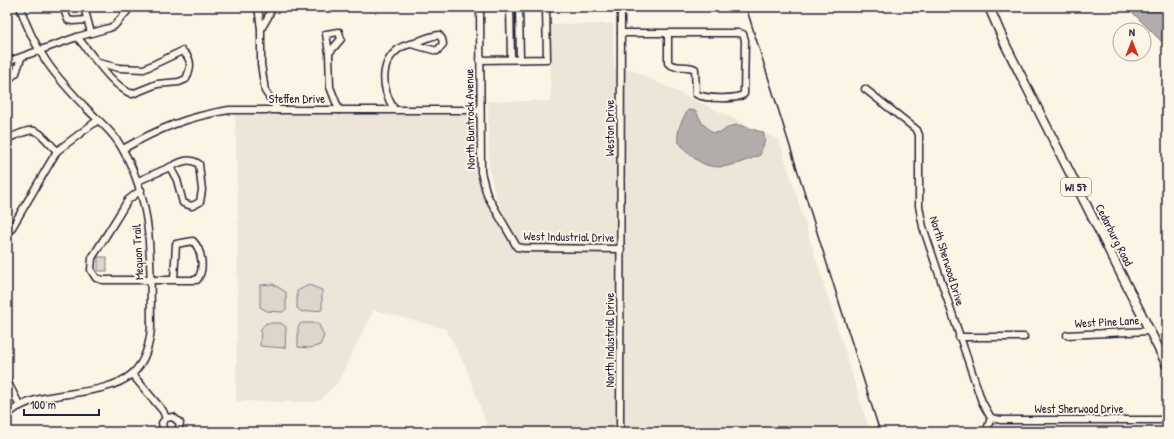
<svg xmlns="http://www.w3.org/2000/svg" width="1174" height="439" viewBox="0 0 1174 439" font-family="'Patrick Hand',sans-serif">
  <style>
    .built { fill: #ece5d8 }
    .green { fill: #dcd6cc; stroke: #7f7c84 }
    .water { fill: #b2adab; stroke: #78757e }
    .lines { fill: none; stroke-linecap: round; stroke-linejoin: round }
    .minor-casing { stroke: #22223b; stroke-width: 9 }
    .major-casing { stroke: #22223b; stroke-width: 11 }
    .minor { stroke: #fcf5e5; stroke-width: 6 }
    .major { stroke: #fcf5e5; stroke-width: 8 }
    .rail { stroke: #22223b; stroke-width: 1.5 }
    .labels { text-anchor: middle; stroke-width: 4; stroke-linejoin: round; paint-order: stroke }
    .shield { fill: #fcf5e5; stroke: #63616e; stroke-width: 1 }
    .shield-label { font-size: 11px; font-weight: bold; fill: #22223b }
    .street-label { font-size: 12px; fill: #22223b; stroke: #fcf5e5 }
  </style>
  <rect width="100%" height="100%" fill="#fcf5e5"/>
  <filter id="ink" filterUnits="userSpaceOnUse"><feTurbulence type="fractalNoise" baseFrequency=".025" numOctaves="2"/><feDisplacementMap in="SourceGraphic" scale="8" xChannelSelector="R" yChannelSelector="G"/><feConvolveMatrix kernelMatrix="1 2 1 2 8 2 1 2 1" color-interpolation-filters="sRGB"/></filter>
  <g filter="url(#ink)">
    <polygon class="built" points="550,24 613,24 614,69 629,69 779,140 870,432 489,432 467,369 446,329 374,310 337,383 320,400 312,402 236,401 238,219 235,110 480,110 483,182 517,245 517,239 496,197 489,168 488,101 551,101"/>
    <g class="green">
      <rect x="98" y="257" width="9" height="14"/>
      <polygon points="273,284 286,292 286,309 283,312 267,311 260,307 260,285"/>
      <polygon points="309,285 322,290 322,310 302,312 297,308 297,291"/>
      <polygon points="266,323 281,323 286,327 285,348 260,346 261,329"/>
      <polygon points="301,323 318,323 324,336 320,345 310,348 298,347 298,327"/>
    </g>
    <g class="water">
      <polygon points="1127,7 1160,7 1167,14 1167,47"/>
      <path d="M 688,110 L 696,111 L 702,123 L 713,133 L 722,132 C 738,118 745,129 763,132 L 765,140 L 760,155 C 723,170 705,176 678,141 C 677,128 682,120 688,110 Z"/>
    </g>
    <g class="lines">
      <g class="minor-casing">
        <g id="minor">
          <polyline points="63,7 68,20 73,21 87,20"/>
          <polyline points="84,7 91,33"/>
          <polyline points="258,7 261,29 261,64 265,91 278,110"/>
          <polyline points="480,7 481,172 487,195 517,247 523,248 621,249"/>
          <polyline points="510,7 511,59"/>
          <polyline points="519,7 520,59"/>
          <polyline points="261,29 268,17 272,7"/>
          <path d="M 621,33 L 739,33 L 743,34 L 745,40 L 744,94 C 737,100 705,99 696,94 L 695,69 C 686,64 676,70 668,63 L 668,33"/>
          <path d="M 77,37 C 92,54 112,86 132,94 L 157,84 L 179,82 L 186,79 C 191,68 193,59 182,51 L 144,69 L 119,68 L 99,63"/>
          <polyline points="329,53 341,39 339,32 326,34 329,53 330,87 339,110"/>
          <polyline points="480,60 547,59 546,7"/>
          <polyline points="7,62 77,37 109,28 114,26 131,7"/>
          <polyline points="7,81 16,73 21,58"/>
          <polyline points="865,89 917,130 919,135 919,206 923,227 982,402 991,418 986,432"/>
          <path d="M 394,109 C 382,90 378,63 400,48 C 404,45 410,44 415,43 C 423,39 430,36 439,35 L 442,39 L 443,44 L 437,51 L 411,44"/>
          <path d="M 7,139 C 39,125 34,128 57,151"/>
          <path d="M 123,149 C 160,128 187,117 229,110 L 480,110"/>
          <path d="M 138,181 L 170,167 L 177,180 L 183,203 L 192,206 L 200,202 L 202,190 L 199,164 C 188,157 181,162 170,167"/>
          <path d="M 141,190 L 128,200 L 117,218 L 92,258 L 91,270 L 96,278 L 103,280 L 197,280 C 205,270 202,250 193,241 L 176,244 L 174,279"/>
          <polyline points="7,236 57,151 98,120"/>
          <polyline points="1067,335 1149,331"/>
          <polyline points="959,337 1024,337"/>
          <polyline points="132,374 163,411 166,418"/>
          <polyline points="7,381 20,406"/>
          <path d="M 7,415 C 11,412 15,408 20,406 C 51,390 105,397 132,374 C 145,363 150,343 151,327 C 150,265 155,206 123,150 C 115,134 100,122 87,109 C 55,76 35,52 20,7"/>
          <polyline points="991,418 1001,420 1167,420"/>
          <polyline points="164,432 162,423 166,418 173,417 180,423 178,432"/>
          <polyline points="620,432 621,7"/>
        </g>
      </g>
      <g class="major-casing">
        <polyline id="major" points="989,7 1006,46 1167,365"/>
      </g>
      <use href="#minor" class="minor"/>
      <use href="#major" class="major"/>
      <polyline class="rail" points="746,7 880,432"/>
    </g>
  </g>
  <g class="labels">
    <rect class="shield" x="1061" y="178" width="30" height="18" rx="3"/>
    <g class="shield-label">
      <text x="1076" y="191">WI 57</text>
    </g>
    <g class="street-label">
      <text x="297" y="103">Steffen Drive</text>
      <text transform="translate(470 119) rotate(-91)" y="4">North Buntrock Avenue</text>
      <text transform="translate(610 128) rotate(-90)" y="4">Weston Drive</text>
      <text transform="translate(1114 235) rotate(63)" y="4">Cedarburg Road</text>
      <text transform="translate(569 237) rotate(1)" y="4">West Industrial Drive</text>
      <text transform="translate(138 252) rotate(-93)" y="4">Mequon Trail</text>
      <text transform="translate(947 261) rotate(73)" y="4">North Sherwood Drive</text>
      <text transform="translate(1107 322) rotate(-3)" y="4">West Pine Lane</text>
      <text transform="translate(610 340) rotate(-90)" y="4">North Industrial Drive</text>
      <text x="1079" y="413">West Sherwood Drive</text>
    </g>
  </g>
  <rect width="1174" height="439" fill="none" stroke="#fcf5e5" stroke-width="24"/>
  <rect x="12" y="12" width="1150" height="415" fill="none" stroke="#22223b" stroke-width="1.5" filter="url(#ink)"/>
  <g transform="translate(1132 42)"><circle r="19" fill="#fcf5e5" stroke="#a5a1a1"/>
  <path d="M0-3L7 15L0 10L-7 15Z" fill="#c8321e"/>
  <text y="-6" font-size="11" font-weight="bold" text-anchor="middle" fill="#22223b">N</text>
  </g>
  <path d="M24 409v6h75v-6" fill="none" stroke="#22223b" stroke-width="2"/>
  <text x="30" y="409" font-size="12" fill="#22223b" stroke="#fcf5e5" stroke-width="3" paint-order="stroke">100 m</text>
</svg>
